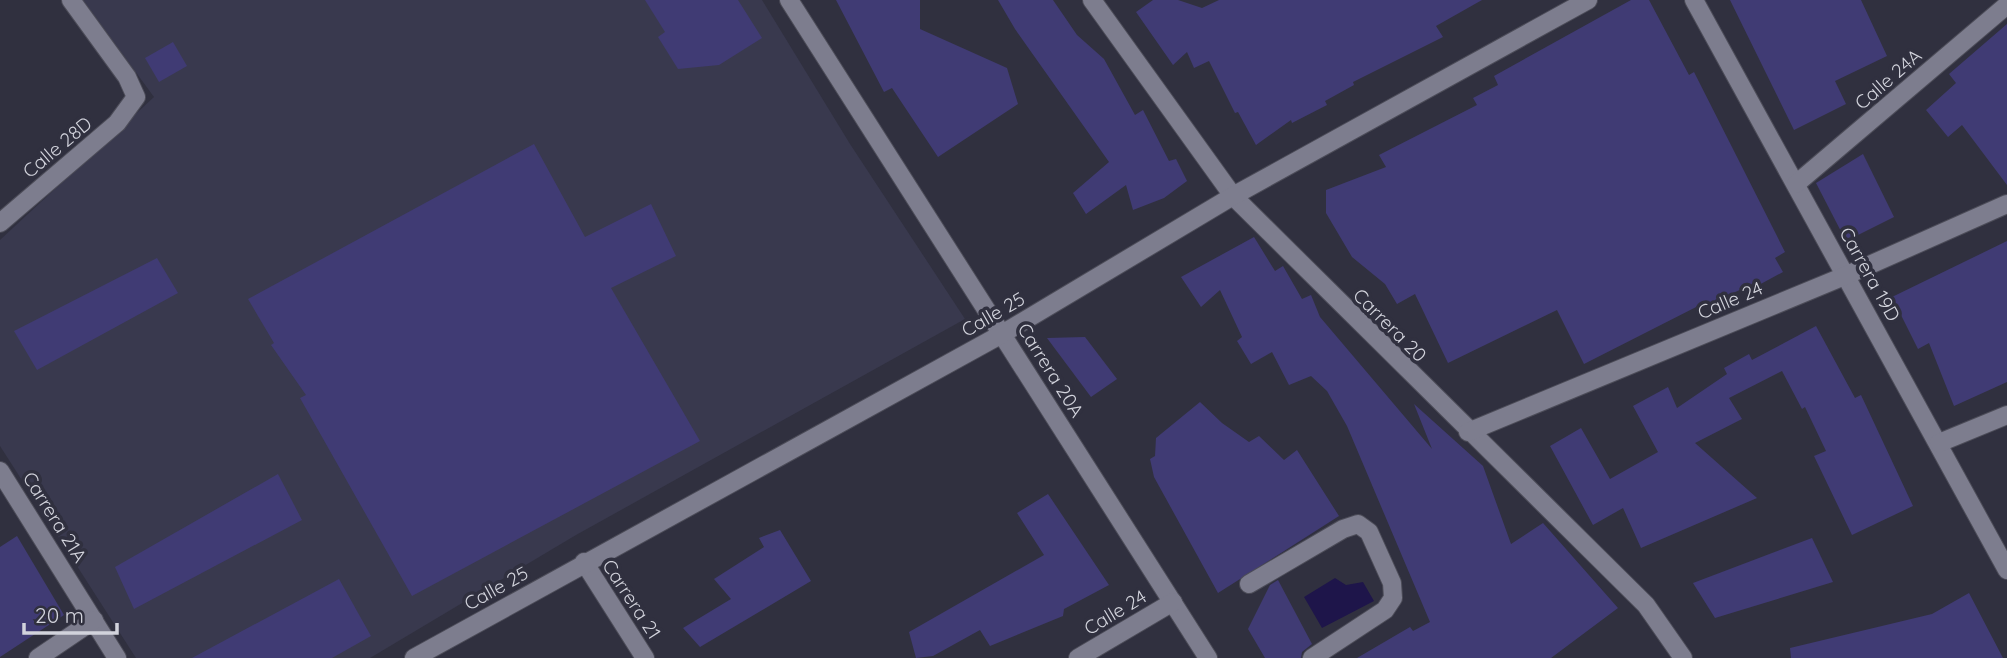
<svg xmlns="http://www.w3.org/2000/svg" width="2007" height="658" viewBox="0 0 2007 658" font-family="Quicksand,sans-serif">
  <style>
    .built { fill: #39394e }
    .water { fill: #1e154a }
    .building { fill: #403b74 }
    .lines { fill: none; stroke-linecap: round; stroke-linejoin: round }
    .minor-casing { stroke: #4c4c58; stroke-width: 20 }
    .minor { stroke: #7d7d8e; stroke-width: 18 }
    .labels { text-anchor: middle; stroke-width: 7; stroke-linejoin: round; paint-order: stroke }
    .street-label { font-size: 19px; fill: #d2d3dc; stroke: #30303f }
  </style>
  <rect width="100%" height="100%" fill="#30303f"/>
  <polygon class="built" points="83,0 762,0 850,144 965,319 576,535 370,658 136,658 0,446 0,240 154,97"/>
  <polygon class="water" points="1335,578 1346,585 1363,582 1374,601 1322,628 1304,597"/>
  <g class="building">
    <polygon points="645,0 738,0 762,38 719,65 678,69 658,37 665,32"/>
    <polygon points="836,0 920,0 920,29 1007,68 1018,104 938,157 892,88 884,92"/>
    <polygon points="998,0 1053,0 1077,35 1104,59 1135,115 1143,110 1169,161 1176,159 1187,181 1164,198 1133,210 1126,185 1086,214 1073,193 1109,162 1015,29"/>
    <polygon points="1153,0 1178,0 1202,8 1219,0 1482,0 1436,26 1443,37 1353,82 1354,85 1325,101 1327,105 1292,123 1291,120 1256,145 1238,112 1235,113 1209,61 1194,68 1187,52 1173,65 1136,12"/>
    <polygon points="1631,0 1649,0 1689,75 1694,72 1785,252 1775,258 1783,272 1757,286 1755,283 1709,304 1708,301 1584,364 1557,310 1448,363 1415,294 1397,304 1385,284 1352,257 1326,213 1326,190 1386,167 1379,155 1477,105 1473,98 1498,85 1494,76"/>
    <polygon points="1730,0 1861,0 1887,56 1835,81 1846,104 1794,130"/>
    <polygon points="2007,24 2007,185 1962,125 1948,137 1926,110 1956,83 1949,74"/>
    <polygon points="173,42 187,66 159,82 145,58"/>
    <polygon points="534,144 585,237 651,204 676,256 611,288 700,441 412,596 300,398 306,395 271,345 274,343 248,299"/>
    <polygon points="1863,154 1894,217 1846,241 1816,183"/>
    <polygon points="1254,237 1275,271 1283,266 1302,299 1311,295 1320,317 1432,449 1414,404 1483,466 1511,544 1543,523 1618,608 1551,658 1357,658 1410,627 1413,631 1430,622 1347,426 1327,391 1311,376 1289,385 1272,352 1251,364 1237,341 1242,337 1220,290 1201,307 1181,277"/>
    <polygon points="2007,241 2007,382 1954,406 1929,343 1918,349 1892,297"/>
    <polygon points="157,258 178,293 37,370 14,331"/>
    <polygon points="1816,326 1855,398 1861,395 1913,506 1852,535 1814,456 1826,451 1805,407 1802,409 1782,371 1729,398 1742,419 1695,443 1757,498 1641,548 1623,508 1593,525 1550,446 1581,428 1610,479 1658,452 1633,406 1668,387 1677,408 1727,374 1724,368 1749,354 1752,360"/>
    <polygon points="1085,337 1117,379 1091,397 1047,338"/>
    <polygon points="1200,402 1222,423 1249,442 1259,436 1284,460 1297,450 1339,516 1218,593 1154,477 1150,459 1155,456 1156,438"/>
    <polygon points="278,474 302,520 134,609 115,567"/>
    <polygon points="1048,494 1109,585 1064,609 1063,616 990,646 980,630 933,656 916,658 909,632 1044,555 1017,513"/>
    <polygon points="780,530 811,581 700,647 683,628 731,599 714,579 764,547 759,538"/>
    <polygon points="17,536 64,615 0,657 0,547"/>
    <polygon points="1812,538 1833,582 1715,618 1693,583"/>
    <polygon points="339,579 371,636 332,658 192,658"/>
    <polygon points="1278,580 1312,644 1302,652 1301,658 1265,658 1248,629 1270,585"/>
    <polygon points="1969,593 2003,658 1791,658 1790,648 1932,614"/>
  </g>
  <g class="lines">
    <g class="minor-casing">
      <g id="minor">
        <polyline points="789,0 1208,658"/>
        <polyline points="1092,0 1233,196 1646,605 1683,658"/>
        <polyline points="1694,0 2007,570"/>
        <polyline points="1796,184 2007,5"/>
        <polyline points="0,223 117,123 136,97 127,77 71,0"/>
        <polyline points="1468,432 1847,275 2007,204"/>
        <polyline points="1939,443 2007,415"/>
        <polyline points="0,471 117,658"/>
        <polyline points="584,562 645,658"/>
        <polyline points="1249,584 1343,529 1358,524 1369,532 1392,583 1393,598 1385,610 1312,658"/>
        <polyline points="38,658 94,620"/>
        <polyline points="414,658 1002,334 1233,196 1588,0"/>
        <polyline points="1078,658 1173,602"/>
      </g>
    </g>
    <use href="#minor" class="minor"/>
  </g>
  <g class="labels">
    <g class="street-label">
      <text transform="translate(1888 79) rotate(-41)" y="7">Calle 24A</text>
      <text transform="translate(57 147) rotate(-40)" y="7">Calle 28D</text>
      <text transform="translate(1870 274) rotate(61)" y="7">Carrera 19D</text>
      <text transform="translate(1730 300) rotate(-23)" y="7">Calle 24</text>
      <text transform="translate(993 314) rotate(-30)" y="7">Calle 25</text>
      <text transform="translate(1390 325) rotate(45)" y="7">Carrera 20</text>
      <text transform="translate(1051 370) rotate(58)" y="7">Carrera 20A</text>
      <text transform="translate(55 517) rotate(58)" y="7">Carrera 21A</text>
      <text transform="translate(496 588) rotate(-29)" y="7">Calle 25</text>
      <text transform="translate(632 599) rotate(57)" y="7">Carrera 21</text>
      <text transform="translate(1115 612) rotate(-31)" y="7">Calle 24</text>
    </g>
  </g>
  <path d="M24 623v10h93v-10" fill="none" stroke="#d2d3dc" stroke-width="3.5"/>
  <text x="35" y="623" font-size="21" fill="#d2d3dc" stroke="#30303f" stroke-width="5" paint-order="stroke">20 m</text>
</svg>
